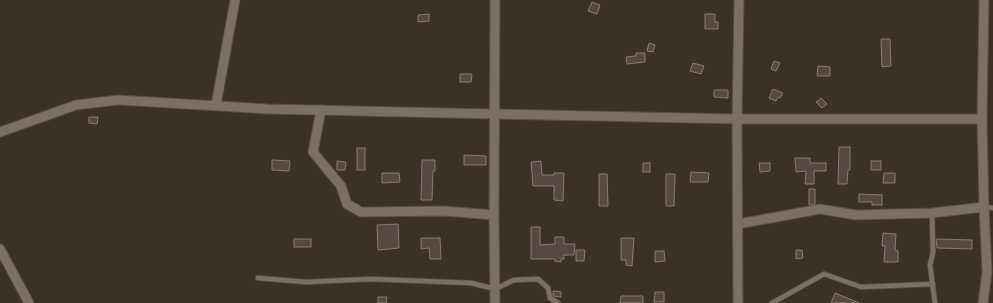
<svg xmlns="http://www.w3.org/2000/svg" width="993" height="303" viewBox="0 0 993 303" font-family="Manrope,sans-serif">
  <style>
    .building { fill: #58483f; stroke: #8e7c73 }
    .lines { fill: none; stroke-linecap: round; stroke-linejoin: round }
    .lane-casing { stroke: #5a4e45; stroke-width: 6 }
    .street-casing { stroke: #5a4e45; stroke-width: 11 }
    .lane { stroke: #7e6f63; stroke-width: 4.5 }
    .street { stroke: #7e6f63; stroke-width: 9 }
  </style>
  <rect width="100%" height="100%" fill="#3d3025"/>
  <g class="building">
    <polygon points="592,2 600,5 597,14 588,11"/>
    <polygon points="429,14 429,21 418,22 418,15"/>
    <polygon points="705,14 715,14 715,22 718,22 718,29 705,29"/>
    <polygon points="881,39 890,39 891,66 882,67"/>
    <polygon points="649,43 655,45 653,52 647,51"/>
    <polygon points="636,53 645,53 645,62 627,64 626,57 636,56"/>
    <polygon points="774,61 780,63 776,71 771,69"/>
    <polygon points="693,63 704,66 701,74 690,71"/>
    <polygon points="818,66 830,67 830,76 817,76"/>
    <polygon points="460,74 472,74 471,82 460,82"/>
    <polygon points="773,89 783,93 780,98 778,97 776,101 769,98"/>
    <polygon points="714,90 728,90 728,98 714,97"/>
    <polygon points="821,98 827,104 822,108 816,102"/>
    <polygon points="89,117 98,117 97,124 89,123"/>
    <polygon points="839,147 850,147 850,170 848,170 847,184 838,184"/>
    <rect x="357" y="148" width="8" height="22"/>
    <polygon points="464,155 486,156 486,165 464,165"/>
    <polygon points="795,158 810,158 810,163 826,163 826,171 814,171 814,184 805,184 806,171 796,172"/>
    <polygon points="272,160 290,161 289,171 272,170"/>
    <polygon points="422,160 435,160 435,171 433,171 432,200 421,200"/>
    <polygon points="337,161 346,162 345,170 337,170"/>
    <polygon points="541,161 542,175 554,175 554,173 564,173 563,201 554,200 554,186 533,186 531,162"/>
    <rect x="871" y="161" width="10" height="9"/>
    <rect x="643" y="163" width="7" height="9"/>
    <polygon points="759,163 770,163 770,171 760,172"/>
    <polygon points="691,172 709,173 708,182 690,182"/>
    <polygon points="382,173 399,173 400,182 382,183"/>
    <polygon points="884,173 895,173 895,183 883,183"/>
    <polygon points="599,174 607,174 608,206 599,206"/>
    <polygon points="666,174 675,174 674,206 666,206"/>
    <polygon points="809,189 815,189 815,204 809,205"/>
    <polygon points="859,194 882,195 882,205 872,205 872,202 859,202"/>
    <polygon points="398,224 399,248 378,250 377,225"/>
    <polygon points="531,227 540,227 540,245 555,244 555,237 564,237 564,244 575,244 574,255 564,255 564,259 561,259 561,262 555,261 555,259 531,259"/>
    <polygon points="883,233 896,234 895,250 898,251 898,262 884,262 885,246 882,246"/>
    <polygon points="421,238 440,238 441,259 430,259 429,248 421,249"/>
    <polygon points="621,238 634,238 632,266 626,265 626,260 621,260"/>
    <rect x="294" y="239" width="17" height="8"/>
    <polygon points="936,239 972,240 972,249 937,248"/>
    <polygon points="576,250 585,250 584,261 576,261"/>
    <polygon points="796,250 802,250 803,258 796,259"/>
    <polygon points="655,251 664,251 665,261 655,262"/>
    <polygon points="553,291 561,292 561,297 553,296"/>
    <polygon points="655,292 664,292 664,302 654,302"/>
    <polygon points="835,293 859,303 831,303"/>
    <polygon points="621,296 643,296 643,303 620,303"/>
    <polygon points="378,297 387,297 386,303 378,303"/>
  </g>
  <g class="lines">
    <g class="lane-casing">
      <g id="lane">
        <polyline points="984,207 993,208"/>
        <polyline points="932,213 933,253 930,265 935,303"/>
        <polyline points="258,278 306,282 371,279 471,283 495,289 514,280 538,279 548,288 550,298 558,303"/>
        <polyline points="772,303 824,274 861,287 933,284"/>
      </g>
    </g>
    <g class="street-casing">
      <g id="street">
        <polyline points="216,105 235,0"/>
        <polyline points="321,110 313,152 341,186 347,204 361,212 444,211 494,215"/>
        <polyline points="0,132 76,105 118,100 268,109 448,113 737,119 982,119"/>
        <polyline points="738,224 820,209 856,215 932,213 984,207"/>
        <polyline points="0,249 29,303"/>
        <polyline points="495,303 494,215 495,0"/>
        <polyline points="738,303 737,119 739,0"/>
        <polyline points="983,303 987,272 984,207 982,119 984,0"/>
      </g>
    </g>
    <use href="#lane" class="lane"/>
    <use href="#street" class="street"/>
  </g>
</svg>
